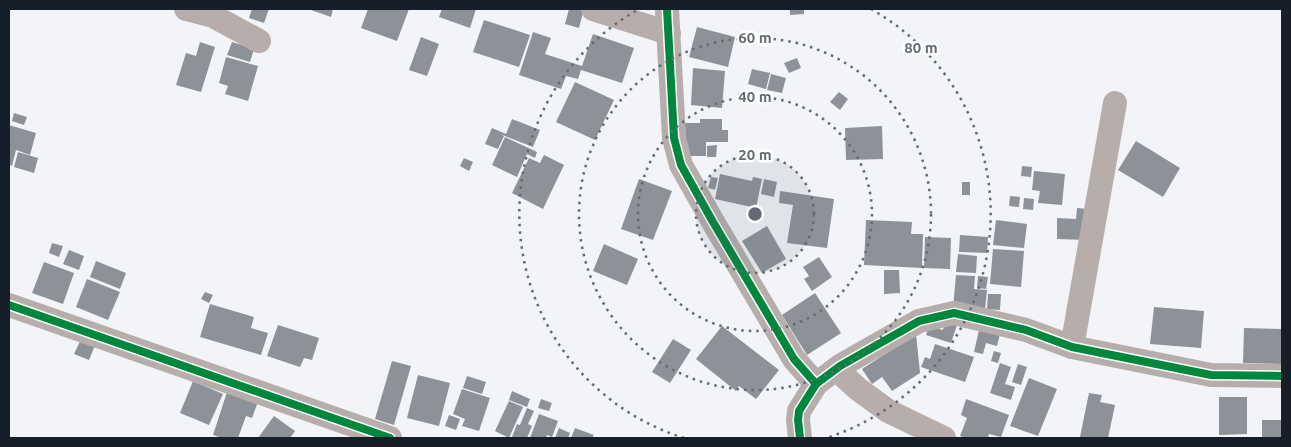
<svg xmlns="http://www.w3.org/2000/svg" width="1291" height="447" viewBox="0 0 1291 447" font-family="Ubuntu,sans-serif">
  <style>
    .building { fill: #8d9298 }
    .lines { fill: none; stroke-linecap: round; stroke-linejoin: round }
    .minor { stroke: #b7aeac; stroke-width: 24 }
    .cycleway-casing { stroke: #fff; stroke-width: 11 }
    .cycleway { stroke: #00873e; stroke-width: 8 }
    .ring { fill: none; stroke: #636a71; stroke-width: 2.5; stroke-dasharray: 2.5 5 }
    .centre { fill: #636a71; stroke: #fff; stroke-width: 2.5 }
    .ring-label { font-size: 15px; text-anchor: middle; font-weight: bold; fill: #636a71; stroke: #fff; stroke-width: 5; stroke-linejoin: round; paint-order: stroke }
  </style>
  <rect width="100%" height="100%" fill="#f2f4f7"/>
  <g class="building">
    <polygon points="252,9 269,9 264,23 249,18"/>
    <polygon points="308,9 333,9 331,17"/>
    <polygon points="368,9 409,9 397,41 361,28"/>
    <polygon points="442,9 476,9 470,28 439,17"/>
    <polygon points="569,9 584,9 579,28 565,24"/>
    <polygon points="790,9 804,9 804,14 790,15"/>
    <polygon points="484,20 530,35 519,67 473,52"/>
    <polygon points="697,27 735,37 728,67 689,57"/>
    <polygon points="533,32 551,38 545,54 582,66 593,34 634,48 622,83 581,70 578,79 566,76 561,89 519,75"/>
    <polygon points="421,37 439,44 427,76 409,70"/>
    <polygon points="200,42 215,47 201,92 176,85 186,53 196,56"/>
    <polygon points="232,42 254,49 250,62 227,55"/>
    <polygon points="226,57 258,66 248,101 225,94 228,86 219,83"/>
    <polygon points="797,58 801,68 789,73 784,63"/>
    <polygon points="693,68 725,71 722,108 691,105"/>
    <polygon points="752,69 770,73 766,89 748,84"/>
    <polygon points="771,74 786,78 782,93 767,90"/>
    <polygon points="575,82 614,100 595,140 556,122"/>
    <polygon points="839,92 848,99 840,110 830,102"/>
    <polygon points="14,113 27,117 24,125 12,121"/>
    <polygon points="512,119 540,130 533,147 500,134 504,136 498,149 485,144 492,128 506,134"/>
    <polygon points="700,119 722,119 722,130 728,130 728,142 706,142 706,156 686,156 685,123 700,123"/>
    <polygon points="9,125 36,133 30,155 16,150 12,166 9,165"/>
    <polygon points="882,126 883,159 846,160 845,128"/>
    <polygon points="505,137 537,152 535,158 527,154 517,177 492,165"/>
    <polygon points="1136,141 1180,168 1163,197 1118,170"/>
    <polygon points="717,145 716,157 707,157 707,146"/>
    <polygon points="18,152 38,158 34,173 14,167"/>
    <polygon points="544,155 564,165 543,209 512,193 529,158 540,163"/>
    <polygon points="464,158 473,162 469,171 460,166"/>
    <polygon points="1022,166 1032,167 1031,177 1021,176"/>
    <polygon points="1034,171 1065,174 1062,205 1038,203 1040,191 1032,190"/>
    <polygon points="720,174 752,181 753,177 762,179 756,208 715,199"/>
    <polygon points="711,177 718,178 715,190 708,188"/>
    <polygon points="639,179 672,191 653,240 621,229"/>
    <polygon points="764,179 777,182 774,197 761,194"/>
    <rect x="962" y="182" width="8" height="13"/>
    <polygon points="780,191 834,199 827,248 787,243 793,205 779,203"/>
    <polygon points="1010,196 1020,197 1019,207 1009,206"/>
    <polygon points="1024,198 1034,199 1033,210 1023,209"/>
    <polygon points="1077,208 1088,209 1087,240 1057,239 1057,218 1076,219"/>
    <polygon points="866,220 912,222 911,234 923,234 922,268 864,265"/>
    <polygon points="996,220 1027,224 1024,248 993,245"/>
    <polygon points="767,226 786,259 762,273 742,241"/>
    <polygon points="960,235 988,237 987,253 959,252"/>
    <polygon points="925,237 951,238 950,269 924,268"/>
    <polygon points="52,243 63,246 59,257 49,253"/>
    <polygon points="604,244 638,259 627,285 593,271"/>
    <polygon points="993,249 1024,251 1021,287 990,284"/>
    <polygon points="69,250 84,256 79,270 63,264"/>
    <polygon points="958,254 977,256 976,273 956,272"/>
    <polygon points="819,257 832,277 812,291 804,279 809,276 803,267"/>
    <polygon points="96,261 126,273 120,289 90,277"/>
    <polygon points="44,262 74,273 63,304 32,293"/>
    <polygon points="884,270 899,270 900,293 884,294"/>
    <polygon points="956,275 975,276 974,289 987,290 985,310 953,308"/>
    <polygon points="978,276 988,277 986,289 977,288"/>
    <polygon points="87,279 120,292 108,320 76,307"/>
    <polygon points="205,292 213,295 209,303 201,299"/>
    <polygon points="815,293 841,333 807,355 782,315"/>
    <polygon points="988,294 1001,294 1000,310 987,309"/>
    <polygon points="210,304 254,317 251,328 268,333 261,355 200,337"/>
    <polygon points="1154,307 1204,311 1201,348 1150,344"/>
    <polygon points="945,322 957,325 951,343 926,335 929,326 943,330"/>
    <polygon points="278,325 319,338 312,360 304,358 300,367 267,356"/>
    <polygon points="722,326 779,370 756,399 739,386 736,391 696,359"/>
    <polygon points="1244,328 1282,329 1282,364 1243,363"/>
    <polygon points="979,330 1000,334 997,346 986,343 983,354 974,352"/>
    <polygon points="916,334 920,373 892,391 882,377 872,384 862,369"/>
    <polygon points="82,337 96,343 89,360 74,354"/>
    <polygon points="673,339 691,350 670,383 652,372"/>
    <polygon points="935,344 974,357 965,382 921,367 925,357 930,359"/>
    <polygon points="994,351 1001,353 998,363 991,361"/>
    <polygon points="392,361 411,366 394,425 375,419"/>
    <polygon points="1000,363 1011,367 1005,384 1015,387 1011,400 990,393"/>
    <polygon points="1018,364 1027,367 1021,385 1012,382"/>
    <polygon points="418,375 450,383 439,426 407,418"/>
    <polygon points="467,376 486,382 482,394 463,388"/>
    <polygon points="1029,378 1057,389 1038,436 1010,426"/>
    <polygon points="193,381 223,394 209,425 180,413"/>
    <polygon points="228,389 259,399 252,418 246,416 238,438 222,438 213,435"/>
    <polygon points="462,389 490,398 479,431 462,426 465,419 453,414"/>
    <polygon points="512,391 530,399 527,407 509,400"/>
    <polygon points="1089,393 1102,395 1100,402 1115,405 1108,438 1080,437"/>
    <polygon points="1219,397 1247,397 1247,434 1219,435"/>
    <polygon points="541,399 552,403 549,411 538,408"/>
    <polygon points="966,399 1009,415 1001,437 989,434 988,438 967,438 960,436 967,418 961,415"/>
    <polygon points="509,401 523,407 509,438 495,431"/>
    <polygon points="527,408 534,411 528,424 532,426 527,438 512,437 517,424 520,425"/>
    <polygon points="539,414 558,421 552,437 547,435 546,438 530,438"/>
    <polygon points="449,415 460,419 456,430 445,426"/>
    <polygon points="274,416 295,431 290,438 258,438"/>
    <rect x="1262" y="420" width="20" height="18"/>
    <polygon points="559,428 570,433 568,438 555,438"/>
    <polygon points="575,428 594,435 592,438 571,438"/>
  </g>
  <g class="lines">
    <g class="minor">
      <polyline points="186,9 213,16 259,41"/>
      <polyline points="593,9 669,33"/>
      <polyline points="667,9 674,138 681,165 713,222 794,359 816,384"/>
      <polyline points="9,305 390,438"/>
      <polyline points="1072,347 1115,103"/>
      <polyline points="836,369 858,389 888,411 944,438"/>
      <polyline points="800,438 798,420 799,411 816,384 840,366 919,321 954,313 1026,330 1072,347 1211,375 1282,376"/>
    </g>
    <g class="cycleway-casing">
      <g id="cycleway">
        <polyline points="667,9 674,138 681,165 713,222 794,359 816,384"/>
        <polyline points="9,305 390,438"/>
        <polyline points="800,438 798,420 799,411 816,384 840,366 919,321 954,313 1026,330 1072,347 1211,375 1282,376"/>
      </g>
    </g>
    <use href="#cycleway" class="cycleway"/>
  </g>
  <circle cx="755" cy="214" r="59" fill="#636a71" fill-opacity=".12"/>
  <g class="ring">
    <circle cx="755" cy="214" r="59"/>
    <circle cx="755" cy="214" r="117"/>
    <circle cx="755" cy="214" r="176"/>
    <path d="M684 438A235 235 0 0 1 639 9M871 9A235 235 0 0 1 826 438"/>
  </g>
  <circle cx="755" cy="214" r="8" class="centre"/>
  <g class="ring-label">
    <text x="755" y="43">60 m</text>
    <text x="921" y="53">80 m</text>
    <text x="755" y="102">40 m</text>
    <text x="755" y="160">20 m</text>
  </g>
  <rect width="1291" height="447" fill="none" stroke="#161f29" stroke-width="20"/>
</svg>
